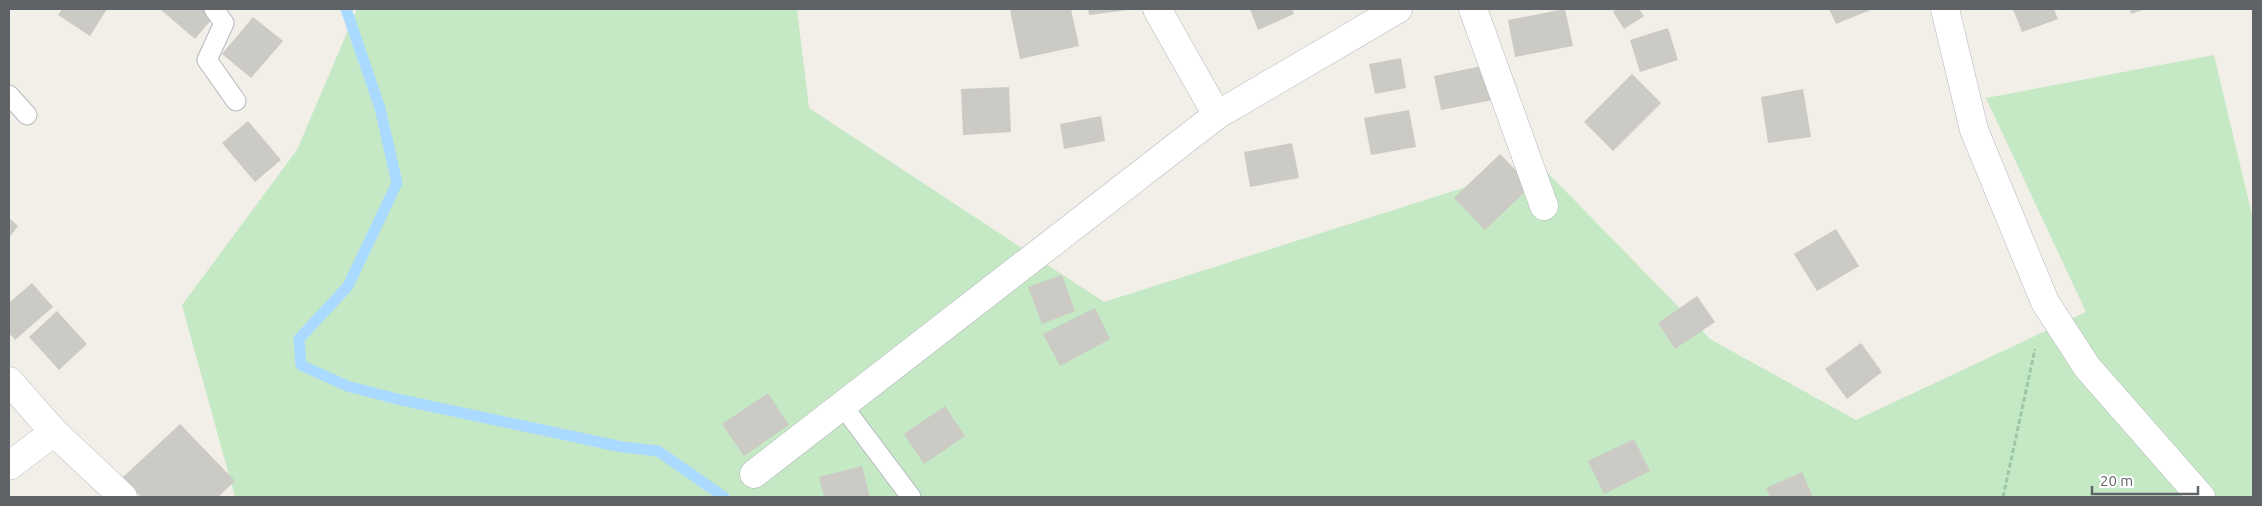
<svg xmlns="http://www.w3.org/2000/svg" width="2262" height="506" viewBox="0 0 2262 506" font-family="Ubuntu,sans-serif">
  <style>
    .green { fill: #c5e8c5 }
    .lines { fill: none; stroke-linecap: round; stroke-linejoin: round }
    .stream { stroke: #aadaff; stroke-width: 11 }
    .building { fill: #cccac5 }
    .service-casing { stroke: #b5b8bc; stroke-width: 21 }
    .minor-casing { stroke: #b5b8bc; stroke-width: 29 }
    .path { stroke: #9cc7a9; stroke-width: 3; stroke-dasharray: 5 2.5; stroke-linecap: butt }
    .service { stroke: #fff; stroke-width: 19 }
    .minor { stroke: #fff; stroke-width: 28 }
  </style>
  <rect width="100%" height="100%" fill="#f1efe8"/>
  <polygon class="green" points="357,9 797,9 809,108 1104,302 1539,164 1710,339 1856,420 2086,312 1986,98 2214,55 2253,219 2253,497 235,497 182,305 297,150"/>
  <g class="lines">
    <polyline class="stream" points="346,9 380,108 397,183 348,286 299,339 301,365 347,386 397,399 622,447 658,451 724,497"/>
  </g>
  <g class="building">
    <polygon points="62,9 107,9 90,36 58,15"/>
    <polygon points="160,9 212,9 217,13 195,39"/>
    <polygon points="1017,9 1071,9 1079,46 1020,59 1010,10"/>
    <polygon points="1088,9 1128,9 1128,10 1089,15"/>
    <polygon points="1250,9 1292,9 1294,14 1258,30"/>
    <polygon points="1565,9 1573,46 1515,57 1508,20"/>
    <polygon points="1617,9 1639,9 1644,16 1624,29 1613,12"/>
    <polygon points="1829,9 1873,9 1836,24"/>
    <polygon points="2013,9 2054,9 2058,19 2022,32"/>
    <polygon points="2130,9 2145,9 2131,14"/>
    <polygon points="253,17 283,41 251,78 222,54"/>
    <polygon points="1668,28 1678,60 1640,72 1630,40"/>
    <polygon points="1401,58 1406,88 1375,94 1369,64"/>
    <polygon points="1486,65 1493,100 1441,110 1434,76"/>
    <polygon points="1632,74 1661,103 1613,151 1584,122"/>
    <polygon points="1009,87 1011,132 963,135 961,89"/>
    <polygon points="1803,89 1811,137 1768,143 1761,97"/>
    <polygon points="1409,110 1416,147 1371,155 1364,118"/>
    <polygon points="1101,116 1105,141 1064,149 1060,124"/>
    <polygon points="248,121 281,160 255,182 222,143"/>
    <polygon points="1292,143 1299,178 1250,187 1244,152"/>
    <polygon points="1500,154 1531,186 1485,230 1454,198"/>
    <polygon points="9,218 18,226 9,238"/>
    <polygon points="1836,229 1859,266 1817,291 1794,254"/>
    <polygon points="1062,275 1075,311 1042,324 1028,287"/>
    <polygon points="32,283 53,307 15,340 9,333 9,303"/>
    <polygon points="1697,296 1715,322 1675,349 1658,323"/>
    <polygon points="1095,308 1110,339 1060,366 1043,334"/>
    <polygon points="57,311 87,344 59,370 29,337"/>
    <polygon points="1861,343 1882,372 1847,399 1825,369"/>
    <polygon points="768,393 789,425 744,456 722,424"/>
    <polygon points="945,406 965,436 924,464 904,434"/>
    <polygon points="180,424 235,481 218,497 141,497 122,478"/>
    <polygon points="1634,439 1650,471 1604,494 1588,461"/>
    <polygon points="862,466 870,497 824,497 819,477"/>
    <polygon points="1802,472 1813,497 1770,497 1766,488"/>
  </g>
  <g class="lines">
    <g class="service-casing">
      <g id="service">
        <polyline points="214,9 224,23 207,60 236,101"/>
        <polyline points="9,95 27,115"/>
        <polyline points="842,405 911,497"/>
      </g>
    </g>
    <g class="minor-casing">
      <g id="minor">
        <polyline points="1157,9 1217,115"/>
        <polyline points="1473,9 1544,206"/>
        <polyline points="1945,9 1974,130 2045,302 2087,367 2201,497"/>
        <polyline points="9,381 54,432 123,497"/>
        <polyline points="9,466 54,432"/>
        <polyline points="754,474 1217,115 1398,9"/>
      </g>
    </g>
    <polyline class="path" points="2003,497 2035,349"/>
    <use href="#service" class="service"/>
    <use href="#minor" class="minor"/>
  </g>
  <rect width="2262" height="506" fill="none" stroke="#5f6368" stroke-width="20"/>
  <path d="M2092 486v8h106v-8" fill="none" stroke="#5f6368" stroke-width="2.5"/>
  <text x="2100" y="486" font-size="15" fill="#5f6368" stroke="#ffffff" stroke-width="4" paint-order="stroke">20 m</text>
</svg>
